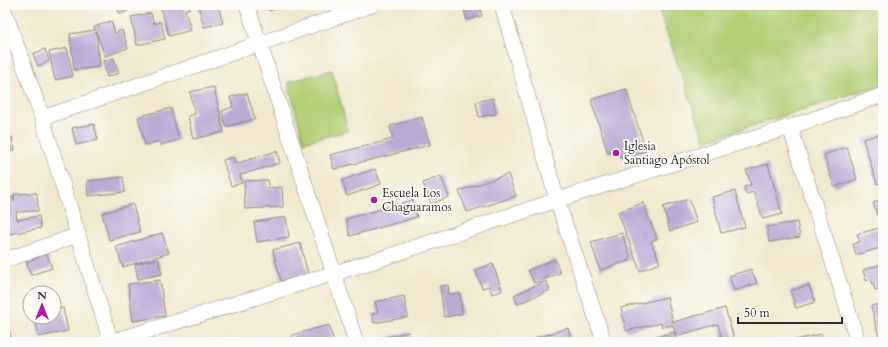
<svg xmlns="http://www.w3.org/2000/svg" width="888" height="347" viewBox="0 0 888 347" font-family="Cardo,serif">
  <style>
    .green { fill: #b2cf75; stroke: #6e7d50 }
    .building { fill: #baa9d4 }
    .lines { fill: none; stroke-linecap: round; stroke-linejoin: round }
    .minor-casing { stroke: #8e8a7c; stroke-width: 16 }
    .minor { stroke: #fff; stroke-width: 15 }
    .poi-dot { fill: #b5179e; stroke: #fdfcf7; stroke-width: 1.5 }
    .labels { text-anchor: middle; stroke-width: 3.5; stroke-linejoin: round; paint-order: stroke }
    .poi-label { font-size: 12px; fill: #2b2b2b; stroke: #fdfcf7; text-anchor: start }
  </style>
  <rect width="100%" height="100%" fill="#fdfcf7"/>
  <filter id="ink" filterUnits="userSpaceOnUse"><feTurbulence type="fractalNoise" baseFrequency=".025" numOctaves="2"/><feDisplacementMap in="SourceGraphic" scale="8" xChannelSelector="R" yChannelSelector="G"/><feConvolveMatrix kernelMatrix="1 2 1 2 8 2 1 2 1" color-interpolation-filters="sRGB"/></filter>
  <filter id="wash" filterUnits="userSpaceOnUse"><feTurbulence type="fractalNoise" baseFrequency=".012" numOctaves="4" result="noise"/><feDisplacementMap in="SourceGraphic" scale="16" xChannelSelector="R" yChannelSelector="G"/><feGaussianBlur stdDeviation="0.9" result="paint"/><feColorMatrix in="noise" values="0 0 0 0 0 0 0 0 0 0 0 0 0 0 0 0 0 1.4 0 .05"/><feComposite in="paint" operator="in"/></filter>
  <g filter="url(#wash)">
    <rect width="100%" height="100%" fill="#f0e8ce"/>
    <g class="green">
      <polygon points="657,5 883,5 883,84 705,141"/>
      <polygon points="332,70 348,131 304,142 288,82"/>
    </g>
    <g id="blocks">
      <g class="building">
        <polygon points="116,5 127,5 129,10 120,14"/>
        <polygon points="160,5 189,5 190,8 185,10 191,30 169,36"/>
        <polygon points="198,5 218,5 223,23 204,27"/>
        <polygon points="267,5 286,5 269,11"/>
        <polygon points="466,5 479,5 482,16 467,20 463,6"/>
        <polygon points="151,13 154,24 161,22 165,39 137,45 131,17"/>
        <polygon points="111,21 115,33 122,30 128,48 105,56 96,32 100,67 74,70 70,34 95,30 94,27"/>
        <polygon points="67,48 73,76 55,80 49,52"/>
        <polygon points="45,49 49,61 38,66 33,54"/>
        <polygon points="114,58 119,73 107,77 103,61"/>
        <polygon points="214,87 224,132 193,139 188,116 195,114 190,92"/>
        <polygon points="626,89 646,151 621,158 618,150 608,153 591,100"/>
        <polygon points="247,93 255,119 226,127 222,111 233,107 230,97"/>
        <polygon points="493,98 496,114 479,117 476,102"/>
        <polygon points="171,108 179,140 160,145 160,141 145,145 138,117"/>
        <polygon points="422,117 430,145 334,169 330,155 393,139 390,126"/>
        <polygon points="94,124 98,140 76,145 72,128"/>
        <polygon points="883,133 883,182 877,184 863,139"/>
        <polygon points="12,137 15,150 7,152 8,158 5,159 5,139"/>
        <polygon points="847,147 857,179 834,187 824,155"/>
        <polygon points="277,151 280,163 240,175 242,183 231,186 223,160 233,157 235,164"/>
        <polygon points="768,164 782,214 763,219 754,192 746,194 744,187 751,185 746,170"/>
        <polygon points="375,169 381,184 347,196 342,180"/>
        <polygon points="508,174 516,196 467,212 459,191"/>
        <polygon points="441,176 449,197 431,204 423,183"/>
        <polygon points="123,177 125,192 88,196 87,181"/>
        <polygon points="268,180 268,188 282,187 283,207 245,209 244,181"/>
        <polygon points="735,191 745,227 721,233 712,197"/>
        <polygon points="37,193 38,211 16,212 17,220 39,216 41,228 9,234 6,219 5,219 5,199 13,197 14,202 14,194"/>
        <polygon points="689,199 697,222 670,231 663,207"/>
        <polygon points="883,199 883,213 877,215 873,203"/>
        <polygon points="413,200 417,217 350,236 346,219"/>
        <polygon points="643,203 657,239 651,241 660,263 640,271 618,212"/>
        <polygon points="133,204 140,232 109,240 102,213"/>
        <polygon points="286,217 289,237 257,242 254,222"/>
        <polygon points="797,222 800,237 769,242 767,227"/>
        <polygon points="883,227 883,247 856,255 853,244 860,242 857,234"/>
        <polygon points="162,233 169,253 123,267 116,247"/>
        <polygon points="622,233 631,260 600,270 591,242"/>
        <polygon points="300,243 308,274 281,281 273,250"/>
        <polygon points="47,254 52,268 31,275 26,262"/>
        <polygon points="158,259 162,274 138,279 135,264"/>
        <polygon points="555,259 560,273 534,283 528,270"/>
        <polygon points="493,264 502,291 492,294 489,286 482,288 475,270"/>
        <polygon points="883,264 883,288 875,290 871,279 866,281 863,270"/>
        <polygon points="751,269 757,283 734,291 729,276"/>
        <polygon points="160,280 165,316 133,321 128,284"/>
        <polygon points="546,281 550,290 517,304 514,295"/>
        <polygon points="448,285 449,294 460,293 462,314 444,317 440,286"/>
        <polygon points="809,285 815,302 796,308 790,291"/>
        <polygon points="404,296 408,317 374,323 372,314 378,313 375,302"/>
        <polygon points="667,297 673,322 725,308 735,342 723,342 718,324 676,336 673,325 662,327 661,323 626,331 621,308"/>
        <polygon points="883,303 883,340 880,341 871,306"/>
        <polygon points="63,308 68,331 39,337 35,317 54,317 54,309"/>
        <polygon points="329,325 334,342 294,342 292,335"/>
        <polygon points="568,328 572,342 537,342 536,338"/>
        <polygon points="9,330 12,342 5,342 5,331"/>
        <polygon points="409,332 412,342 386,342 385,337"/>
        <polygon points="674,332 677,342 638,342"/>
        <polygon points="822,334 824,342 791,342 791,341"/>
      </g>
    </g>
  </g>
  <g filter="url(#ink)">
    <use href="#blocks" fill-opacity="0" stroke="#8e8a7c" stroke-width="1"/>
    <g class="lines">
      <g class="minor-casing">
        <g id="minor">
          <polyline points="247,5 356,342"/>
          <polyline points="502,5 557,200 604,342"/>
          <polyline points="5,13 38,105 111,342"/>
          <polyline points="42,118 372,5"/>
          <polyline points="790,127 858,342"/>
          <polyline points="5,260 78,235"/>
          <polyline points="111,342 377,260 557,200 790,127 883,95"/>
        </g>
      </g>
      <use href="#minor" class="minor"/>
    </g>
  </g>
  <g class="poi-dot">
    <circle cx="616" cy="153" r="4"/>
    <circle cx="374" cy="200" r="4"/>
  </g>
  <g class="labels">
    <g class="poi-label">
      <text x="624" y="150">Iglesia<tspan x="624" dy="14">Santiago Apóstol</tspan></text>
      <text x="382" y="197">Escuela Los<tspan x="382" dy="14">Chaguaramos</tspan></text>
    </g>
  </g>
  <rect width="888" height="347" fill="none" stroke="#fdfcf7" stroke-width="20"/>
  <g transform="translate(42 305)"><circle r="19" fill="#fdfcf7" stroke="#a9a8a5"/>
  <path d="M0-3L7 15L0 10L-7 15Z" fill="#b5179e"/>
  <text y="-6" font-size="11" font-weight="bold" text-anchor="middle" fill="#2b2b2b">N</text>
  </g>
  <path d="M738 317v6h104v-6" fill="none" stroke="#2b2b2b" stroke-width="2"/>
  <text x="744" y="317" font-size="12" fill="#2b2b2b" stroke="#fdfcf7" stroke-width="3" paint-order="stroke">50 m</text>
</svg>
